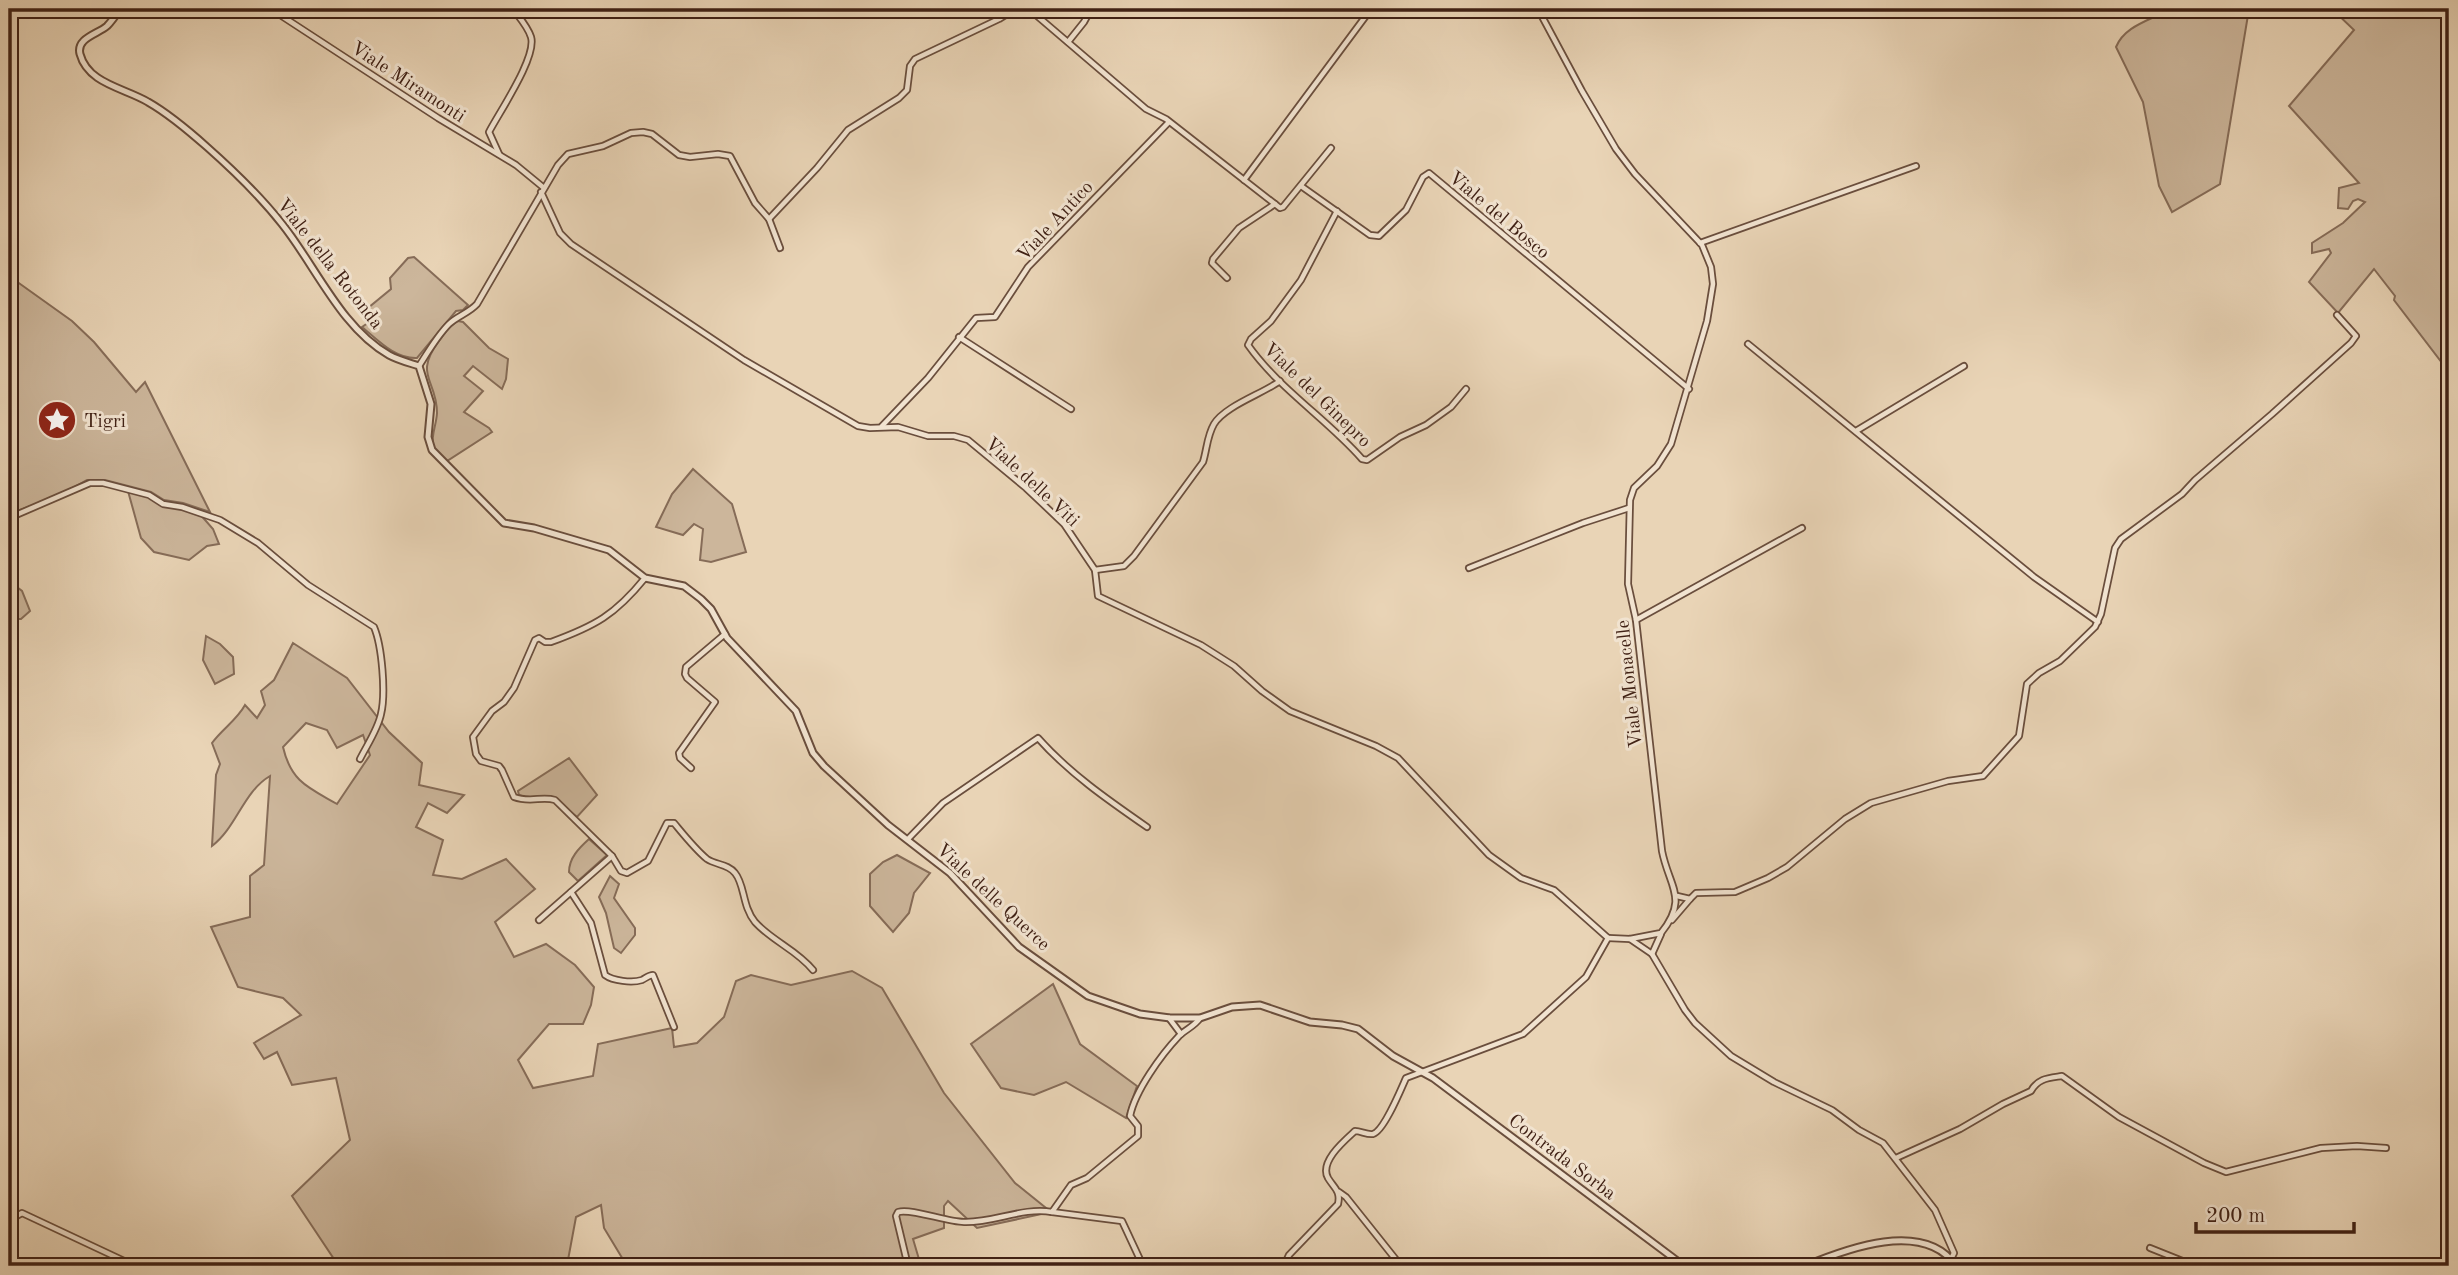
<svg xmlns="http://www.w3.org/2000/svg" width="2458" height="1275" viewBox="0 0 2458 1275" font-family="'Old Standard TT',serif">
  <style>
    .green { fill: #ccb69b; stroke: #866c58; stroke-width: 2; fill-rule: evenodd }
    .lines { fill: none; stroke-linecap: round; stroke-linejoin: round }
    .minor-casing { stroke: #6a4e3d; stroke-width: 8 }
    .tertiary-casing { stroke: #6a4e3d; stroke-width: 9 }
    .minor { stroke: #f1e3d0; stroke-width: 4.5 }
    .tertiary { stroke: #f1e3d0; stroke-width: 5 }
    .labels { text-anchor: middle; stroke-width: 6; stroke-linejoin: round; paint-order: stroke }
    .street-label { font-size: 19px; fill: #402115; stroke: #f1e3d0 }
    .poi-label { font-size: 19px; fill: #402115; stroke: #f1e3d0; text-anchor: start }
  </style>
  <rect width="100%" height="100%" fill="#e9d4b6"/>
  <filter id="stains"><feTurbulence type="fractalNoise" baseFrequency=".00286" numOctaves="4"/><feColorMatrix values="0 0 0 0 .2 0 0 0 0 .09 0 0 0 0 .02 0 0 0 .5 -.17"/></filter>
  <radialGradient id="worn" r=".72"><stop offset=".6" stop-color="#630" stop-opacity="0"/><stop offset="1" stop-color="#630" stop-opacity=".3"/></radialGradient>
  <g class="green">
    <path d="M 2170,9 L 2249,9 L 2220,184 L 2172,212 L 2159,186 L 2143,102 L 2116,47 C 2125,25 2152,20 2170,9 Z"/>
    <polygon points="2332,9 2449,9 2449,372 2394,300 2395,296 2374,269 2338,313 2309,282 2331,253 2329,249 2312,253 2312,243 2343,223 2365,202 2358,199 2353,201 2348,209 2338,208 2339,188 2359,183 2289,106 2354,30"/>
    <path d="M 414,257 L 468,305 L 463,310 L 456,311 L 417,358 C 395,359 378,340 362,327 L 375,318 L 368,308 L 391,289 L 390,278 L 408,258 Z"/>
    <polygon points="9,276 72,321 94,342 136,392 145,382 210,512 183,503 164,500 151,492 105,480 87,480 60,495 9,514"/>
    <path d="M 458,321 L 463,322 L 489,348 L 508,359 L 506,379 L 502,389 L 473,366 L 464,376 L 483,391 L 464,412 L 489,428 L 492,432 L 447,461 C 423,447 436,432 437,413 C 437,379 413,376 439,341 C 445,333 449,326 458,321 Z"/>
    <polygon points="693,469 732,504 746,552 711,562 700,560 703,529 694,524 683,535 656,527 672,494"/>
    <polygon points="128,491 149,496 163,505 199,513 213,529 219,544 207,546 189,560 154,552 141,538"/>
    <polygon points="9,581 22,591 30,611 21,619 9,619"/>
    <polygon points="206,636 220,644 233,657 234,674 215,684 203,660"/>
    <path d="M 293,643 L 347,678 L 389,732 L 422,763 L 419,785 L 464,795 L 447,813 L 428,803 L 416,827 L 443,840 L 433,875 L 462,879 L 506,859 L 535,889 L 495,922 L 514,957 L 546,944 L 575,965 L 594,987 L 591,1005 L 583,1024 L 549,1024 L 518,1060 L 533,1088 L 593,1076 L 598,1044 L 672,1028 L 674,1047 L 697,1043 L 724,1017 L 736,981 L 751,975 L 791,985 L 852,971 L 882,988 L 944,1093 L 1015,1183 L 1051,1212 L 977,1228 L 948,1201 L 944,1206 L 944,1228 L 913,1239 L 921,1266 L 627,1266 L 604,1228 L 601,1205 L 576,1217 L 568,1260 L 559,1266 L 341,1266 L 336,1262 L 292,1196 L 350,1140 L 336,1078 L 292,1085 L 277,1052 L 264,1059 L 254,1043 L 301,1015 L 283,998 L 238,987 L 211,927 L 250,917 L 250,876 L 264,865 L 270,776 C 243,792 237,827 212,846 L 216,775 L 220,764 L 212,743 C 222,729 237,720 245,705 L 257,718 L 265,705 L 261,691 L 274,680 ZM 306,723 L 327,730 L 337,748 L 363,735 L 370,755 L 337,804 C 309,788 291,782 283,747 Z"/>
    <polygon points="569,758 597,795 577,817 550,796 531,799 519,795 518,791"/>
    <path d="M 589,839 L 607,855 L 578,881 L 569,872 C 569,858 579,848 589,839 Z"/>
    <polygon points="897,855 930,873 914,893 909,913 893,932 870,906 870,874 883,862"/>
    <polygon points="610,876 619,884 614,898 635,928 635,935 621,953 614,948 606,913 599,897"/>
    <polygon points="1053,984 1080,1044 1137,1086 1126,1118 1066,1082 1034,1095 1001,1088 971,1044"/>
  </g>
  <g class="lines">
    <g class="minor-casing">
      <g id="minor">
        <polyline points="271,9 438,118 516,165 544,188"/>
        <polyline points="643,9 645,12 652,9"/>
        <polyline points="1029,9 1146,109 1166,119 1280,208 1283,207 1331,148"/>
        <path d="M 1538,9 L 1582,91 L 1616,149 L 1635,174 L 1702,245 L 1711,267 L 1713,284 L 1707,321 L 1671,444 L 1657,466 L 1634,488 L 1630,500 L 1628,584 L 1636,620 L 1662,851 C 1669,887 1689,898 1661,933 L 1630,939 L 1608,938"/>
        <polyline points="1068,42 1084,22 1091,9"/>
        <path d="M 499,154 L 489,132 C 500,111 537,57 531,37 C 528,27 519,17 513,9"/>
        <polyline points="1244,180 1371,9"/>
        <polyline points="1301,186 1370,235 1379,236 1406,210 1423,177 1429,173 1689,389"/>
        <polyline points="541,192 560,233 571,244 744,360 858,426 870,428 898,427 928,436 954,436 968,440 1026,488 1064,524 1095,570 1098,596 1201,645 1234,666 1262,691 1290,711 1376,746 1398,758 1489,855 1521,878 1554,890 1608,938"/>
        <path d="M 1337,211 L 1301,280 L 1271,321 L 1251,339 L 1248,345 C 1279,389 1327,419 1362,459 L 1367,460 L 1400,437 L 1426,425 L 1451,407 L 1466,389"/>
        <polyline points="769,219 817,168 848,130 899,98 907,90 910,66 915,59 999,19 1015,9"/>
        <polyline points="1700,243 1916,166"/>
        <polyline points="1227,278 1212,263 1213,259 1239,228 1275,204"/>
        <polyline points="959,337 1071,409"/>
        <polyline points="1748,344 2034,577 2098,622"/>
        <path d="M 419,366 C 428,352 437,336 449,324 C 457,316 469,313 477,304 L 558,165 L 568,154 L 603,146 L 631,133 L 643,132 L 652,134 L 679,155 L 690,157 L 718,154 L 730,156 L 755,203 L 769,219 L 780,248"/>
        <polyline points="882,426 928,378 976,318 995,317 1028,267 1169,122"/>
        <polyline points="1856,431 1964,366"/>
        <path d="M 9,518 L 90,483 L 103,483 L 149,495 L 163,504 L 182,507 L 220,520 L 258,543 L 308,585 L 374,627 C 382,646 386,693 381,714 C 378,729 367,745 360,759"/>
        <polyline points="1469,568 1583,523 1629,508"/>
        <path d="M 1095,570 L 1124,566 L 1134,556 L 1203,462 C 1207,449 1207,436 1214,424 C 1225,406 1262,394 1280,381"/>
        <path d="M 645,578 C 615,615 595,626 551,642 L 545,642 L 539,638 L 535,640 L 514,688 L 504,702 L 492,711 L 473,737 L 476,754 L 481,761 L 499,766 L 502,770 L 514,797 C 530,803 542,796 555,800 L 612,856 L 621,871 L 627,873 L 648,861 L 667,823 L 674,823 C 684,835 695,849 707,859 C 716,865 728,864 735,873 C 745,885 742,906 755,922 C 772,941 797,950 813,970"/>
        <polyline points="1636,620 1802,528"/>
        <polyline points="691,768 680,758 679,753 715,702 687,678 685,674 686,667 725,634"/>
        <path d="M 908,839 L 943,803 L 1038,738 C 1069,773 1108,800 1147,827"/>
        <path d="M 571,892 L 591,923 L 605,975 C 613,981 632,983 642,980 C 646,978 649,975 653,975 L 674,1027"/>
        <polyline points="1677,896 1690,899 1696,893 1735,892 1768,878 1787,867 1845,819 1871,803 1948,781 1983,776 2019,736 2027,684 2039,673 2060,661 2095,627 2101,614 2115,548 2121,539 2182,494 2195,480 2272,414 2351,343 2356,336 2337,315"/>
        <polyline points="539,920 612,856"/>
        <polyline points="1672,920 1690,899"/>
        <polyline points="1630,939 1652,954 1685,1010 1695,1023 1731,1056 1774,1082 1832,1110 1859,1130 1883,1143 1935,1210 1954,1253 1951,1259"/>
        <polyline points="1652,954 1661,934"/>
        <polyline points="1169,1018 1181,1034"/>
        <path d="M 1896,1158 L 1960,1129 L 2003,1104 L 2031,1091 C 2038,1078 2049,1078 2062,1076 L 2119,1117 L 2204,1163 L 2226,1172 L 2321,1148 L 2357,1146 L 2386,1148"/>
        <polyline points="1339,1192 1346,1197 1401,1266"/>
        <polyline points="1052,1212 1122,1221 1143,1266"/>
        <polyline points="9,1216 13,1218 22,1213 135,1266"/>
        <polyline points="2150,1248 2195,1266"/>
        <path d="M 908,1266 L 896,1216 L 898,1212 C 912,1208 946,1222 964,1222 C 994,1223 1022,1207 1052,1212 L 1071,1185 L 1087,1178 L 1138,1136 L 1138,1126 L 1130,1116 C 1135,1091 1161,1055 1179,1036 C 1186,1029 1195,1026 1200,1018"/>
        <path d="M 1284,1266 L 1289,1255 L 1338,1204 C 1341,1191 1334,1188 1328,1178 C 1319,1162 1344,1141 1355,1131 C 1361,1131 1367,1135 1373,1134 C 1384,1131 1401,1089 1406,1078 L 1523,1034 L 1586,977 L 1608,938"/>
      </g>
    </g>
    <g class="tertiary-casing">
      <g id="tertiary">
        <path d="M 120,9 C 116,15 112,21 107,26 C 98,34 76,38 80,54 C 88,84 125,88 148,102 C 169,114 189,131 207,147 C 233,170 260,196 282,224 C 315,265 341,328 389,355 C 398,360 410,363 419,366 L 431,404 L 428,437 L 432,450 L 504,523 L 534,528 L 609,550 L 645,578 L 684,586 L 701,599 L 711,609 L 727,638 L 796,711 L 813,753 L 824,766 L 888,825 L 950,873 L 1019,947 L 1088,996 L 1140,1014 L 1170,1018 L 1200,1018 L 1232,1007 L 1260,1005 L 1310,1022 L 1342,1025 L 1358,1029 L 1393,1056 L 1433,1078 L 1684,1266"/>
        <path d="M 1805,1266 C 1846,1249 1924,1219 1956,1266"/>
      </g>
    </g>
    <use href="#minor" class="minor"/>
    <use href="#tertiary" class="tertiary"/>
  </g>
  <defs>
    <g id="sight-disc" transform="scale(2.0125)"><circle r="9.5" fill="#8f2418" stroke="#f1e3d0"/><path d="M0-6L1.8-2.2L6-1.7L2.9 1.2L3.7 5.4L0 3.3L-3.7 5.4L-2.9 1.2L-6-1.7L-1.8-2.2Z" fill="#fff"/></g>
  </defs>
  <g fill-rule="evenodd">
    <use href="#sight-disc" x="57" y="420"/>
  </g>
  <g class="labels">
    <g class="street-label">
      <text transform="translate(409 81) rotate(33)" y="7">Viale Miramonti</text>
      <text transform="translate(1500 214) rotate(40)" y="7">Viale del Bosco</text>
      <text transform="translate(1054 220) rotate(-47)" y="7">Viale Antico</text>
      <text transform="translate(331 263) rotate(52)" y="7">Viale della Rotonda</text>
      <text transform="translate(1318 394) rotate(44)" y="7">Viale del Ginepro</text>
      <text transform="translate(1033 481) rotate(43)" y="7">Viale delle Viti</text>
      <text transform="translate(1628 684) rotate(-96)" y="7">Viale Monacelle</text>
      <text transform="translate(994 896) rotate(43)" y="7">Viale delle Querce</text>
      <text transform="translate(1563 1156) rotate(37)" y="7">Contrada Sorba</text>
    </g>
    <g class="poi-label">
      <text x="84" y="427">Tigri</text>
    </g>
  </g>
  <rect width="2458" height="1275" fill="none" stroke="#e9d4b6" stroke-width="35"/>
  <rect x="10" y="10" width="2437" height="1254" fill="none" stroke="#402115" stroke-width="3.5"/>
  <rect x="18" y="18" width="2423" height="1240" fill="none" stroke="#402115" stroke-width="2"/>
  <path d="M2196 1222v10h158v-10" fill="none" stroke="#402115" stroke-width="3.5"/>
  <text x="2206" y="1222" font-size="21" fill="#402115" stroke="#f1e3d0" stroke-width="5" paint-order="stroke">200 m</text>
  <rect width="100%" height="100%" filter="url(#stains)"/>
  <rect width="100%" height="100%" fill="url(#worn)"/>
</svg>
